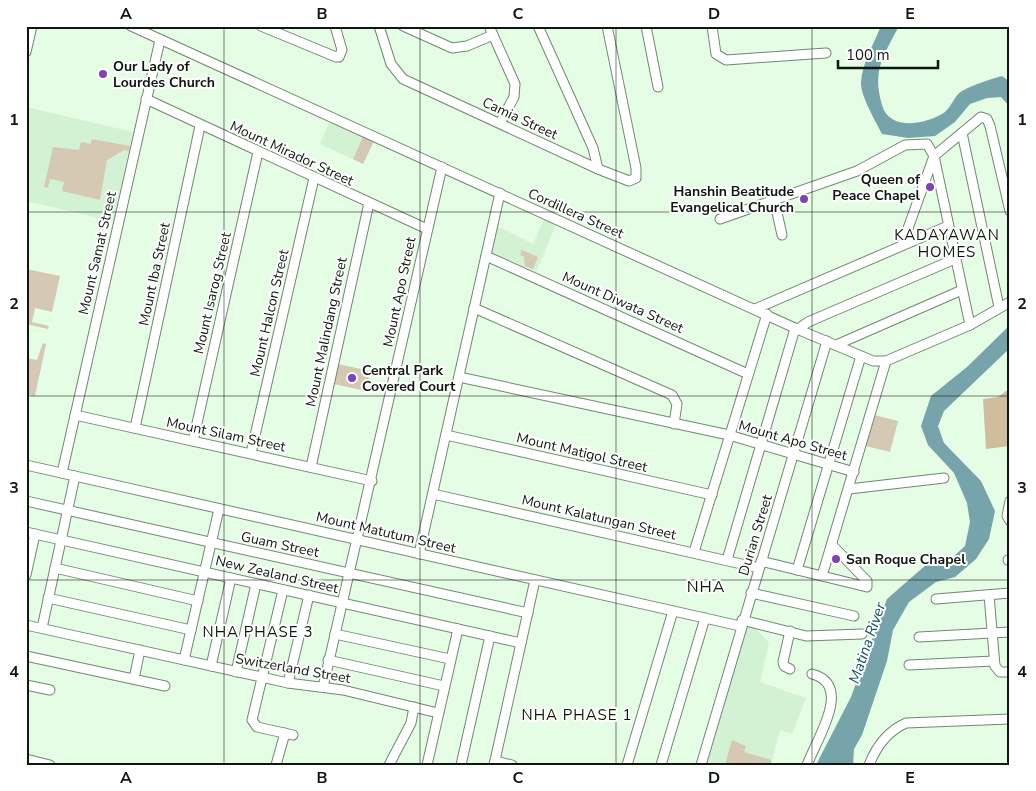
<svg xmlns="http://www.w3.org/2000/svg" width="1036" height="791" viewBox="0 0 1036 791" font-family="'Nunito Sans',sans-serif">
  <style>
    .built { fill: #d3f1d3 }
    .green { fill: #d5c9b4 }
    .forest { fill: #cfbd9d }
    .water { fill: #77a3aa }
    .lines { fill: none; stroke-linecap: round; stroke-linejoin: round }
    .minor-casing { stroke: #718771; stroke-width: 11 }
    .minor { stroke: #fff; stroke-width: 9 }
    .grid { fill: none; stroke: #0f180f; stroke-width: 1; stroke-opacity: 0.55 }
    .poi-dot { fill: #7f41b6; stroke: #fff; stroke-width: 2 }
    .labels { text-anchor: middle; stroke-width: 4; stroke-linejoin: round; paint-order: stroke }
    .poi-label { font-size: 14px; font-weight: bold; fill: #0f180f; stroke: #fff; text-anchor: start }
    .street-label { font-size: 14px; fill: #0f180f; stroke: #fff }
    .neighbourhood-label { font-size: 15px; letter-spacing: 1px; fill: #0f180f; stroke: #fff }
    .water-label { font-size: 15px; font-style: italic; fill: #0d4f58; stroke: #fff }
    .quarter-label { font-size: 16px; letter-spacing: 1px; fill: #0f180f; stroke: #fff }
    .neatline { fill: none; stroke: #0f180f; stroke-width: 2 }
    .grid-label { font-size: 16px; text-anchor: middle; font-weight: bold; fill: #0f180f }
  </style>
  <rect width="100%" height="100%" fill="#e4fde4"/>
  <g class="built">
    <polygon points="26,107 133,132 113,221 26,201"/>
    <polygon points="330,121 374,141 363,164 320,144"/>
    <polygon points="544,219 556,225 536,272 489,253 497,226 533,244"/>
    <polygon points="746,622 751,623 769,643 760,682 806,698 792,734 780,730 771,765 704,765"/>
  </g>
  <g class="green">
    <polygon points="363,137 374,141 363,164 353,159"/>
    <polygon points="92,139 130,146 129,151 124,150 107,160 100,200 62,191 64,182 50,179 48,188 44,187 53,147 79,150 81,142 91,144"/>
    <polygon points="522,250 538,257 533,269 525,266 524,257 520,255"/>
    <polygon points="26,269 60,276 52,312 35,308 32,322 49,326 48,329 26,324"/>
    <polygon points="43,343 46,344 35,396 26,394 26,358 37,360"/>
    <polygon points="338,364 370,371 366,391 334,384"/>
    <polygon points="874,415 898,421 890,452 866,446"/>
    <polygon points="732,740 746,746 744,752 771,760 771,765 725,765"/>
  </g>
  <polygon class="forest" points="1010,388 1010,446 986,449 983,399 998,397"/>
  <g class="water">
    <path d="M 881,26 L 899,26 C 883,57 872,70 882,105 C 889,132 928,124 945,112 C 952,106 954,96 962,91 C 975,84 988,80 1002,76 L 1010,82 L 1010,107 L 1001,97 L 987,98 L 970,104 L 955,122 L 935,136 L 908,138 L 882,134 C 876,122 860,95 861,82 C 862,64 874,43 881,26 Z"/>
    <polygon points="1010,325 1010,348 944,411 938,426 944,443 981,481 995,511 989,539 976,559 955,577 936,582 909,602 893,630 887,661 862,735 854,749 853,765 816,765 851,697 887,599 927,564 953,557 965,546 970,522 967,503 954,473 928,445 921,426 931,396 967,367"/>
  </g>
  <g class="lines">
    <g class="minor-casing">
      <g id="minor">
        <polyline points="131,26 797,329 873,361 886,361 970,325 1010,302"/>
        <polyline points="261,26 336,57 339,57 342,50 335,26"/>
        <polyline points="379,26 391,64 403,79 598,169 629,181 636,178 636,168 607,26"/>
        <polyline points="403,26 452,48 467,46 493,35"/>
        <polyline points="489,26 515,84 514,97 500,123"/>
        <polyline points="538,26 593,148 598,169"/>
        <polyline points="646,26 658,87"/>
        <polyline points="712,26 716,54 726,60 826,53"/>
        <polyline points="26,52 32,26"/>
        <polyline points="146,99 427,229"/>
        <polyline points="962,133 999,307"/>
        <polyline points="774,199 782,235"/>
        <polyline points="720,219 857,171 905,145 927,144 934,156 970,325"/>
        <polyline points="902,245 934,156 981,117 987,119 990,126 1010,211"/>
        <polyline points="486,256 748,374"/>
        <polyline points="474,308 672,395 677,404 674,424"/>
        <polyline points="755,309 948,226"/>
        <polyline points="836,345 962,290"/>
        <polyline points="459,377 729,435 854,472"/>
        <polyline points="75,415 372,481"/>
        <polyline points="135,428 200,126"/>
        <polyline points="446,435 712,495"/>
        <polyline points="193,441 258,152"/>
        <polyline points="251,453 314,178"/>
        <polyline points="26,465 740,626"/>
        <polyline points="311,467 369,203"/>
        <polyline points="62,473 160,40"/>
        <polyline points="849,489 944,478"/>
        <polyline points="433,494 759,568"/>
        <polyline points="26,501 528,613"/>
        <polyline points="1010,501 1007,516 1010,521"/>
        <polyline points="26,532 521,643"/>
        <polyline points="694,552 767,314"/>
        <polyline points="419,554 500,193"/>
        <polyline points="727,560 794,332 808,322 955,259"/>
        <polyline points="1008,560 1010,560"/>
        <polyline points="761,561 867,587 867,581 832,545"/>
        <polyline points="55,568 198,601"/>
        <polyline points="797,570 861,356"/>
        <polyline points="26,575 35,534"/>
        <polyline points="822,576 886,361"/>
        <polyline points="283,590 252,720 257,727 293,735"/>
        <polyline points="751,593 854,616"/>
        <polyline points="989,595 995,666 1000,672 1010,672"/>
        <polyline points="48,598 191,630"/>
        <polyline points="936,599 1010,593"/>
        <polyline points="742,620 806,636 862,634"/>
        <polyline points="26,625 288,683 343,690 438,713"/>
        <polyline points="42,628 75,476"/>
        <polyline points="335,634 450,659"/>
        <polyline points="919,637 1010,632"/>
        <polyline points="26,656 165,686"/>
        <polyline points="184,660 219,509"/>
        <polyline points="328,660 444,686"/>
        <polyline points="909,665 994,661"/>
        <polyline points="211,666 231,578"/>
        <polyline points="790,669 784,666 783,662 790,631"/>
        <polyline points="236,672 256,584"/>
        <polyline points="134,679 140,650"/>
        <polyline points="288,683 309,595"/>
        <polyline points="26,685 50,690"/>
        <polyline points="323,687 442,167"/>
        <polyline points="26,759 50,765"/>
        <polyline points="495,761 512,765"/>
        <polyline points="276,765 285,733"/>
        <polyline points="389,765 411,723 414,707"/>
        <polyline points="427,765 458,629"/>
        <polyline points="461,765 490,636"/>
        <polyline points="494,765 535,580"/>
        <polyline points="627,765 673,611"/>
        <polyline points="661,765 705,618"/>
        <polyline points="701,765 827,341"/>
        <path d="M 807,765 C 816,740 854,685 812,674"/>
        <path d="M 869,765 C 876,747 888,731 906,723 L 1010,719"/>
      </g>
    </g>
    <use href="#minor" class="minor"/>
  </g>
  <path class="grid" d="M 224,26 L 224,765M 420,26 L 420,765M 616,26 L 616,765M 812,26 L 812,765M 26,212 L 1010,212M 26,396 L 1010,396M 26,580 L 1010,580"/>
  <g class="poi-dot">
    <circle cx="103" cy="74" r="5"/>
    <circle cx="930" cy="187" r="5"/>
    <circle cx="804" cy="199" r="5"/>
    <circle cx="352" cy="378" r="5"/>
    <circle cx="836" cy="559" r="5"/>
  </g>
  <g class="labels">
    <g class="poi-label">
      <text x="113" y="71">Our Lady of<tspan x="113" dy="16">Lourdes Church</tspan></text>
      <text x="920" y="184" text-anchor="end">Queen of<tspan x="920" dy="16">Peace Chapel</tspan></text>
      <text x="794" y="196" text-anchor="end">Hanshin Beatitude<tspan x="794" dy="16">Evangelical Church</tspan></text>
      <text x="362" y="375">Central Park<tspan x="362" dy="16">Covered Court</tspan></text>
      <text x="846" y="564">San Roque Chapel</text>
    </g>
    <g class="street-label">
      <text transform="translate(520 118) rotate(25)" y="5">Camia Street</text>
      <text transform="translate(292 153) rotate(25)" y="5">Mount Mirador Street</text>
      <text transform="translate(576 213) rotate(24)" y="5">Cordillera Street</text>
      <text transform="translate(97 253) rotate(-77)" y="5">Mount Samat Street</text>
      <text transform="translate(154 274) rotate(-78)" y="5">Mount Iba Street</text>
      <text transform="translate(399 292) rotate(-78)" y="5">Mount Apo Street</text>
      <text transform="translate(212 293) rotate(-77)" y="5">Mount Isarog Street</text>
      <text transform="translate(623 302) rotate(24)" y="5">Mount Diwata Street</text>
      <text transform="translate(269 313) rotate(-77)" y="5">Mount Halcon Street</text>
      <text transform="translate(326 332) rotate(-78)" y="5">Mount Malindang Street</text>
      <text transform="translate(226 434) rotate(12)" y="5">Mount Silam Street</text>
      <text transform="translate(793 440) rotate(16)" y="5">Mount Apo Street</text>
      <text transform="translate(582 452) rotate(13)" y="5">Mount Matigol Street</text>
      <text transform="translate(599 517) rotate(13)" y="5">Mount Kalatungan Street</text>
      <text transform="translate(386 532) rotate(13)" y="5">Mount Matutum Street</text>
      <text transform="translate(755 535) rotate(-73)" y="5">Durian Street</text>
      <text transform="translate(280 544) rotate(12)" y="5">Guam Street</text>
      <text transform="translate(277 574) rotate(13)" y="5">New Zealand Street</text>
      <text transform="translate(293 668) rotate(10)" y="5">Switzerland Street</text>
    </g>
    <g class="neighbourhood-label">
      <text x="947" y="240">KADAYAWAN<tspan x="947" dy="17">HOMES</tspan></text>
      <text x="258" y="637">NHA PHASE 3</text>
      <text x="577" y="720">NHA PHASE 1</text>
    </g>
    <g class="water-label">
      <text transform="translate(867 643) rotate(-71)" y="5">Matina River</text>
    </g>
    <g class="quarter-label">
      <text x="706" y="592">NHA</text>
    </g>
  </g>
  <rect width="1036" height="791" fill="none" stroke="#ffffff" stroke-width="55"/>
  <path d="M838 60v8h100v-8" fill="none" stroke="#0f180f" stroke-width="2.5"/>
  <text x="846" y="60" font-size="15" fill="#0f180f" stroke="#ffffff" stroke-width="4" paint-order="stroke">100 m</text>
  <rect x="28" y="28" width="980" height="736" class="neatline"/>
  <g class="grid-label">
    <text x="126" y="19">A</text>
    <text x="322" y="19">B</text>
    <text x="518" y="19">C</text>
    <text x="714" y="19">D</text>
    <text x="910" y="19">E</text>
    <text x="14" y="125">1</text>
    <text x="1022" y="125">1</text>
    <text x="14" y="309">2</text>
    <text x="1022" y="309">2</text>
    <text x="14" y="493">3</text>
    <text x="1022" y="493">3</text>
    <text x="14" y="677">4</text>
    <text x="1022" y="677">4</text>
    <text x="126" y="783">A</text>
    <text x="322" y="783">B</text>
    <text x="518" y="783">C</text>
    <text x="714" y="783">D</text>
    <text x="910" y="783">E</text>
  </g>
</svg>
